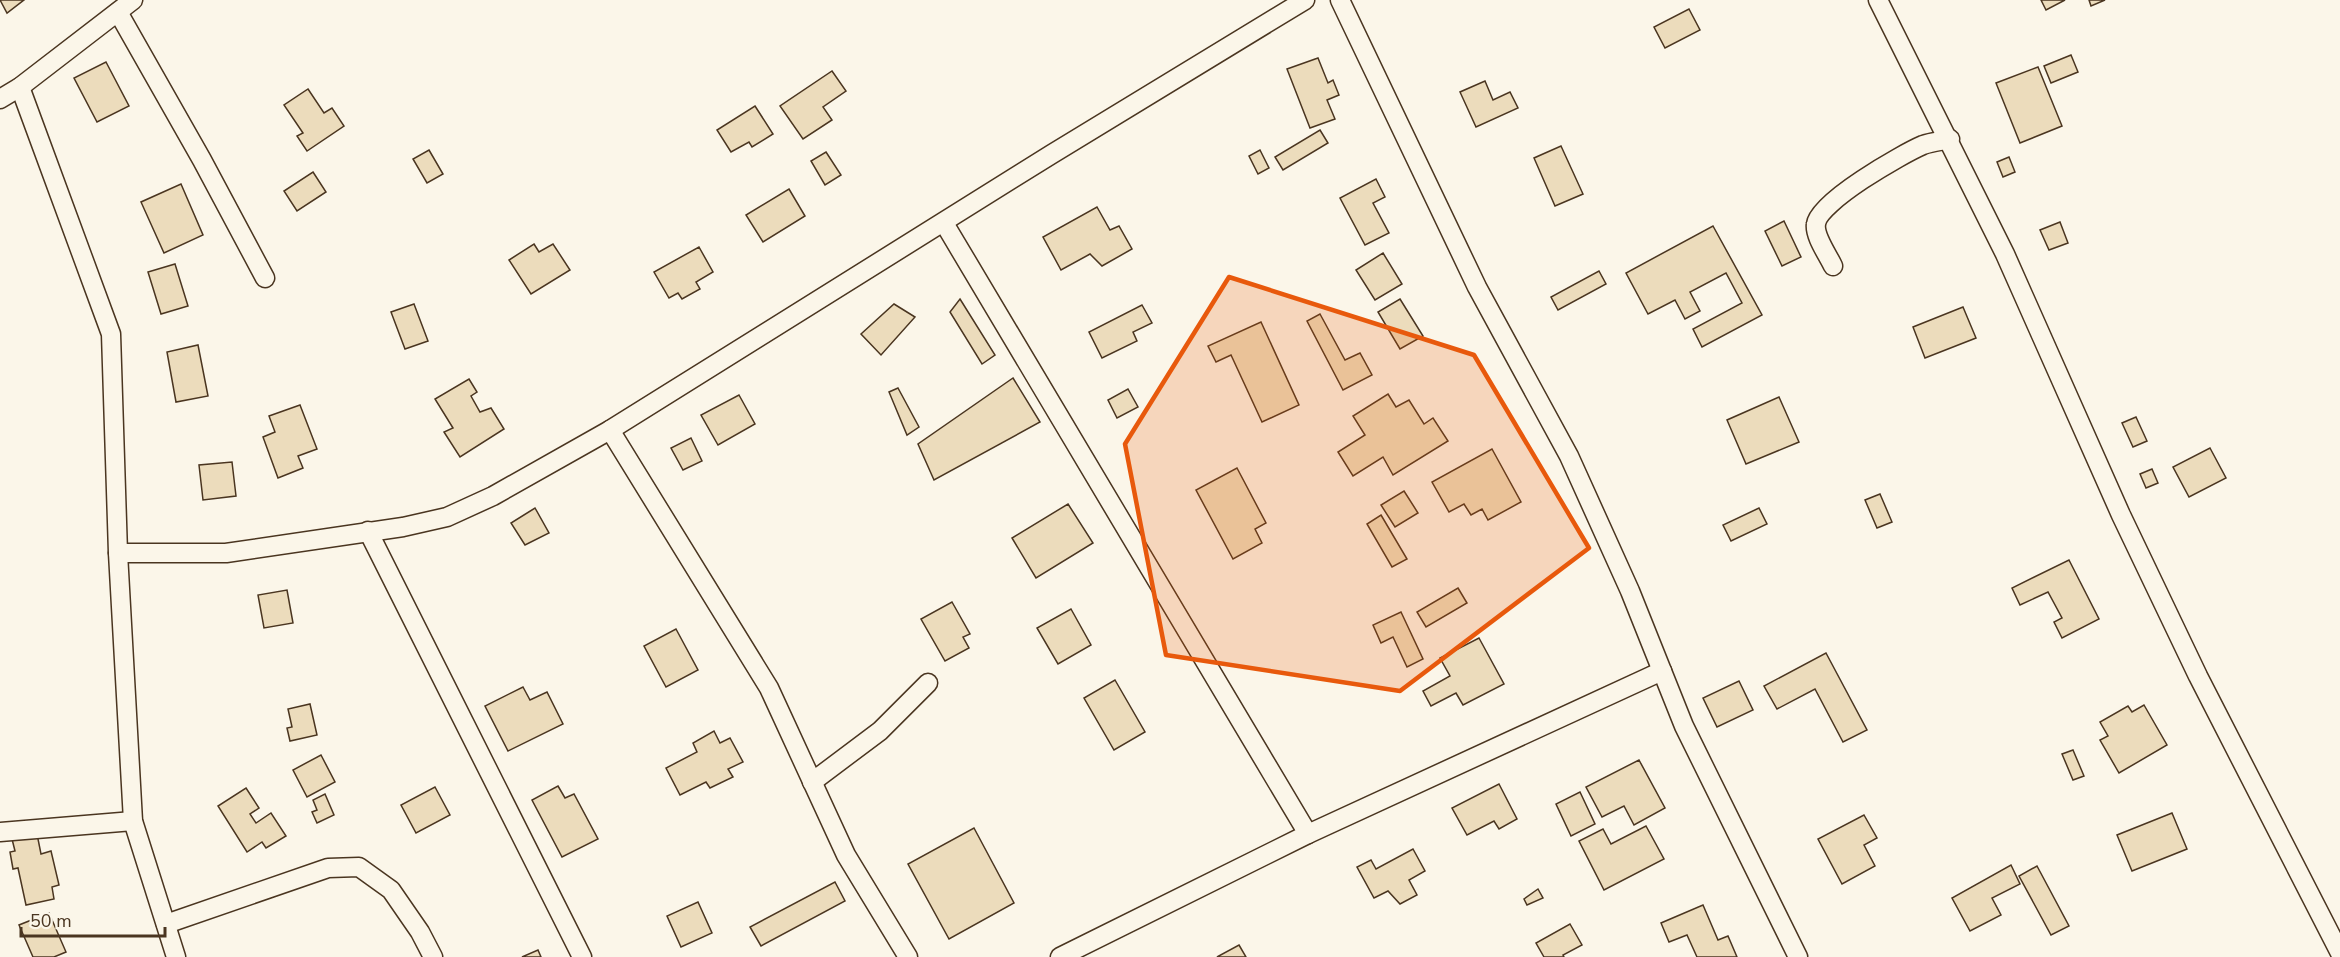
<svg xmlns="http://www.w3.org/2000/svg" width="2340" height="957" viewBox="0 0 2340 957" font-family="'Nunito Sans',sans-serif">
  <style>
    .building { fill: #ecdcbc; stroke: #4a3520; stroke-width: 1.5 }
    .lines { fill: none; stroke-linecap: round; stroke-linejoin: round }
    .minor-casing { stroke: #4a3520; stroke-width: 21 }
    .minor { stroke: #fbf6e9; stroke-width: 18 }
    .marked { fill: #e8590c; fill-opacity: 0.2; stroke: #e8590c; stroke-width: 4.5; stroke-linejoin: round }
  </style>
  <rect width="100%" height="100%" fill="#fbf6e9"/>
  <g class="building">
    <polygon points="0,0 24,0 7,13"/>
    <polygon points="2041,0 2065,0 2046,10"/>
    <polygon points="2089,0 2105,0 2091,6"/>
    <polygon points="1689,9 1700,30 1665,48 1654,27"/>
    <polygon points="2071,55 2078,72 2051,83 2044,66"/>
    <polygon points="1318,58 1328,83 1333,80 1339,95 1327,100 1335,119 1310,128 1287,69"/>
    <polygon points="106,62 129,106 97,122 74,78"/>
    <polygon points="2038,67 2062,126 2020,143 1996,83"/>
    <polygon points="832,71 846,91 823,107 832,120 803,139 780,106"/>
    <polygon points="1485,81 1493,100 1510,92 1518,108 1476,127 1460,92"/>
    <polygon points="308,89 324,113 332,108 344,126 307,151 297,136 303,133 284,105"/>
    <polygon points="755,106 773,134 752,147 749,142 731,152 717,130"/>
    <polygon points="1320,130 1328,143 1283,170 1275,157"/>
    <polygon points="1561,146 1583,194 1555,206 1534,158"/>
    <polygon points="429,150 443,174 427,183 413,159"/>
    <polygon points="1260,150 1269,168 1258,174 1249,156"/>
    <polygon points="826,152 841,175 825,185 811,161"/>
    <polygon points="2009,157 2015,172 2003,177 1997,162"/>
    <polygon points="313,172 326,192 297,211 284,191"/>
    <polygon points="1376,179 1385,197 1373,203 1389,233 1365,245 1340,198"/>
    <polygon points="181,184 203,235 164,253 141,202"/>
    <polygon points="789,189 805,216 763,242 746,215"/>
    <polygon points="1097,207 1110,230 1119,226 1132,249 1102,266 1090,254 1061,270 1043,237"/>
    <polygon points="1784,221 1801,257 1782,266 1765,231"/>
    <polygon points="2060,222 2068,243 2049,250 2040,230"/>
    <polygon points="1713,226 1762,315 1702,347 1693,329 1742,303 1726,273 1690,292 1700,311 1685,319 1675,300 1648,314 1626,273"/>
    <polygon points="534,244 539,252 553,244 570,270 531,294 509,260"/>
    <polygon points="699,247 713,272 696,282 700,289 682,299 678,293 669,298 654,272"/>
    <polygon points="1383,253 1402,284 1375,300 1356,270"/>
    <polygon points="175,264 188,306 161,314 148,272"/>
    <polygon points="1599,271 1606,284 1558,310 1551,297"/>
    <polygon points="960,299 995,355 982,364 950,312"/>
    <polygon points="1400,299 1423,336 1400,349 1378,312"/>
    <polygon points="414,304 428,341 405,349 391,312"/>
    <polygon points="894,304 915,317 881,355 861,334"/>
    <polygon points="1142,305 1152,323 1133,332 1137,341 1102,358 1089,332"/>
    <polygon points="1963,307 1976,338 1925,358 1913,327"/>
    <polygon points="1320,314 1345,360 1360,353 1372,375 1343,390 1307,321"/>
    <polygon points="1261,322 1299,405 1262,422 1231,355 1216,362 1208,346"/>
    <polygon points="198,345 208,396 176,402 167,352"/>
    <polygon points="1013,378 1040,422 934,480 918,444"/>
    <polygon points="469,379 477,392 471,396 480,412 491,408 504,429 460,457 444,432 453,428 435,399"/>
    <polygon points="898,388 919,427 907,435 889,392"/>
    <polygon points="1128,389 1138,407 1117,418 1108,400"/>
    <polygon points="1388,394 1396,407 1409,400 1424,424 1433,418 1448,441 1393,475 1383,457 1353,476 1338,452 1365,435 1353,416"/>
    <polygon points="739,395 755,424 718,445 701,415"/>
    <polygon points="1779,397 1799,442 1746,464 1727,420"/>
    <polygon points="300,405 317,449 298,456 303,468 278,478 263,437 275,432 269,416"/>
    <polygon points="2136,417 2147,441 2133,447 2122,423"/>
    <polygon points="691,438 702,461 683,470 671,448"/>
    <polygon points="2210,448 2226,478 2189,497 2173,467"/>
    <polygon points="1492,449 1521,502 1488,520 1482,509 1471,515 1464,504 1449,512 1432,482"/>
    <polygon points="232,462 236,496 203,500 199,465"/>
    <polygon points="1237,468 1266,523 1255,529 1262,543 1233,559 1196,490"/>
    <polygon points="2152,469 2158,483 2146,488 2140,474"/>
    <polygon points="1404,491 1418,513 1395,527 1381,505"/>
    <polygon points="1880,494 1892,522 1877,528 1865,500"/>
    <polygon points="1068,504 1093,543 1036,578 1012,538"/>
    <polygon points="535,508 549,533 525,545 511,523"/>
    <polygon points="1759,508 1767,524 1731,541 1723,525"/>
    <polygon points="1381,515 1407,559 1392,567 1367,524"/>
    <polygon points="2069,560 2099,619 2062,638 2054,622 2062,618 2048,592 2020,605 2012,588"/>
    <polygon points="1458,588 1467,603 1426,627 1417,612"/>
    <polygon points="287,590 293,623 264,628 258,595"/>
    <polygon points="952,602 970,634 963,637 969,648 945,661 921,619"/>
    <polygon points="1071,609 1091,645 1058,664 1037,628"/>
    <polygon points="1401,612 1423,659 1407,667 1393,637 1381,643 1373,625"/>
    <polygon points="676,629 698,670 666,687 644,646"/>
    <polygon points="1479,638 1504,684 1463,705 1456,693 1431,706 1423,691 1450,676 1440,658"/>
    <polygon points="1826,653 1867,730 1843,742 1815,689 1777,709 1764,686"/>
    <polygon points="1115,680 1145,732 1114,750 1084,698"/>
    <polygon points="1739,681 1753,710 1717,727 1703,698"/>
    <polygon points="523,687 530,700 547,692 563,724 508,751 485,706"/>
    <polygon points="310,704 317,735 290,741 287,728 292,727 288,709"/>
    <polygon points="2144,705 2167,745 2119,773 2100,740 2108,736 2100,722 2128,706 2132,712"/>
    <polygon points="714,731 720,743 730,738 743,762 728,769 733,777 710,788 706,782 680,795 666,768 697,752 693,743"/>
    <polygon points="2073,750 2084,776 2073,780 2062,754"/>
    <polygon points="321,755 335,782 307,797 293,770"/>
    <polygon points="1639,760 1665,808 1634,825 1624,806 1602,817 1586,787"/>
    <polygon points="1499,784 1517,819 1499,829 1494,821 1467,835 1452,808"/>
    <polygon points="558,786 565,798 574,794 598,839 562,857 532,800"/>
    <polygon points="435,787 450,815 416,833 401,805"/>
    <polygon points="246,788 259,808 250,814 256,823 271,813 286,836 266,848 262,842 247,852 218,806"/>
    <polygon points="1580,792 1595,824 1571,836 1556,804"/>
    <polygon points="325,794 334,815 317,823 312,812 317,810 313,800"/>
    <polygon points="2172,813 2187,849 2132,871 2117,835"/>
    <polygon points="1864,815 1877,838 1864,845 1875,866 1842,884 1818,839"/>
    <polygon points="1646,826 1664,859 1604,890 1579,841 1603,829 1611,844"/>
    <polygon points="974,828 1014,903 949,939 908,864"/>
    <polygon points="37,834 41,854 51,851 59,885 52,887 54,899 26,905 18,868 13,869 10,852 15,851 12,839"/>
    <polygon points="1413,849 1425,871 1409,880 1417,895 1400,904 1388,891 1374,898 1357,867 1371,860 1376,869"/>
    <polygon points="2011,865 2020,884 1992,898 2001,915 1970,931 1952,898"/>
    <polygon points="2037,866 2069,926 2051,935 2019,876"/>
    <polygon points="835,882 845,901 761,946 750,927"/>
    <polygon points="1538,889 1543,898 1527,905 1524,899"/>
    <polygon points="698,902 712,933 681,947 667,916"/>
    <polygon points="1703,905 1718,940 1728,936 1737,957 1697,957 1687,935 1669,942 1661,923"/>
    <polygon points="49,913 66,952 54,957 33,957 19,925"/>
    <polygon points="1570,924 1582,945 1563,955 1564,957 1544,957 1536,943"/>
    <polygon points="1239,945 1246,957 1217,957"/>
    <polygon points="538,950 541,957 522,957"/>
  </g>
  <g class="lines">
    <g class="minor-casing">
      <g id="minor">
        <polyline points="1340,0 1477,287 1569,456 1630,591 1684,726 1798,957"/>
        <polyline points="1878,0 2005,254 2121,515 2198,676 2340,953"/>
        <polyline points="118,12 202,160 265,278"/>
        <polyline points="20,87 111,334 118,553 133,821 176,957"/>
        <polyline points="0,99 20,87 133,0"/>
        <polyline points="944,223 1308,834"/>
        <path d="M 1833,266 C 1828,255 1814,236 1816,224 C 1818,202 1902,154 1923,145 C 1931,142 1941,141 1950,139"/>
        <polyline points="610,430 769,688 846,855 908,957"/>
        <polyline points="368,531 582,957"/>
        <polyline points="118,553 226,553 403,527 447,517 493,496 610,430 1052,154 1305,0"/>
        <polyline points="812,782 880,731 928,683"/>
        <polyline points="0,832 133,821"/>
        <polyline points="166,924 328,868 359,867 391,890 420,932 433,957"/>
        <polyline points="1060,957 1308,834 1662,671"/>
      </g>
    </g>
    <use href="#minor" class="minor"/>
  </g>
  <path class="marked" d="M 1229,277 L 1474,355 L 1589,548 L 1400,691 L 1166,655 L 1125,444 Z"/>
  <path d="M21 927v9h144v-9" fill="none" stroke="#4a3520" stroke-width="3"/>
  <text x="30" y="927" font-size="18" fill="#4a3520" stroke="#fbf6e9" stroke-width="4.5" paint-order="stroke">50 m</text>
</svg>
